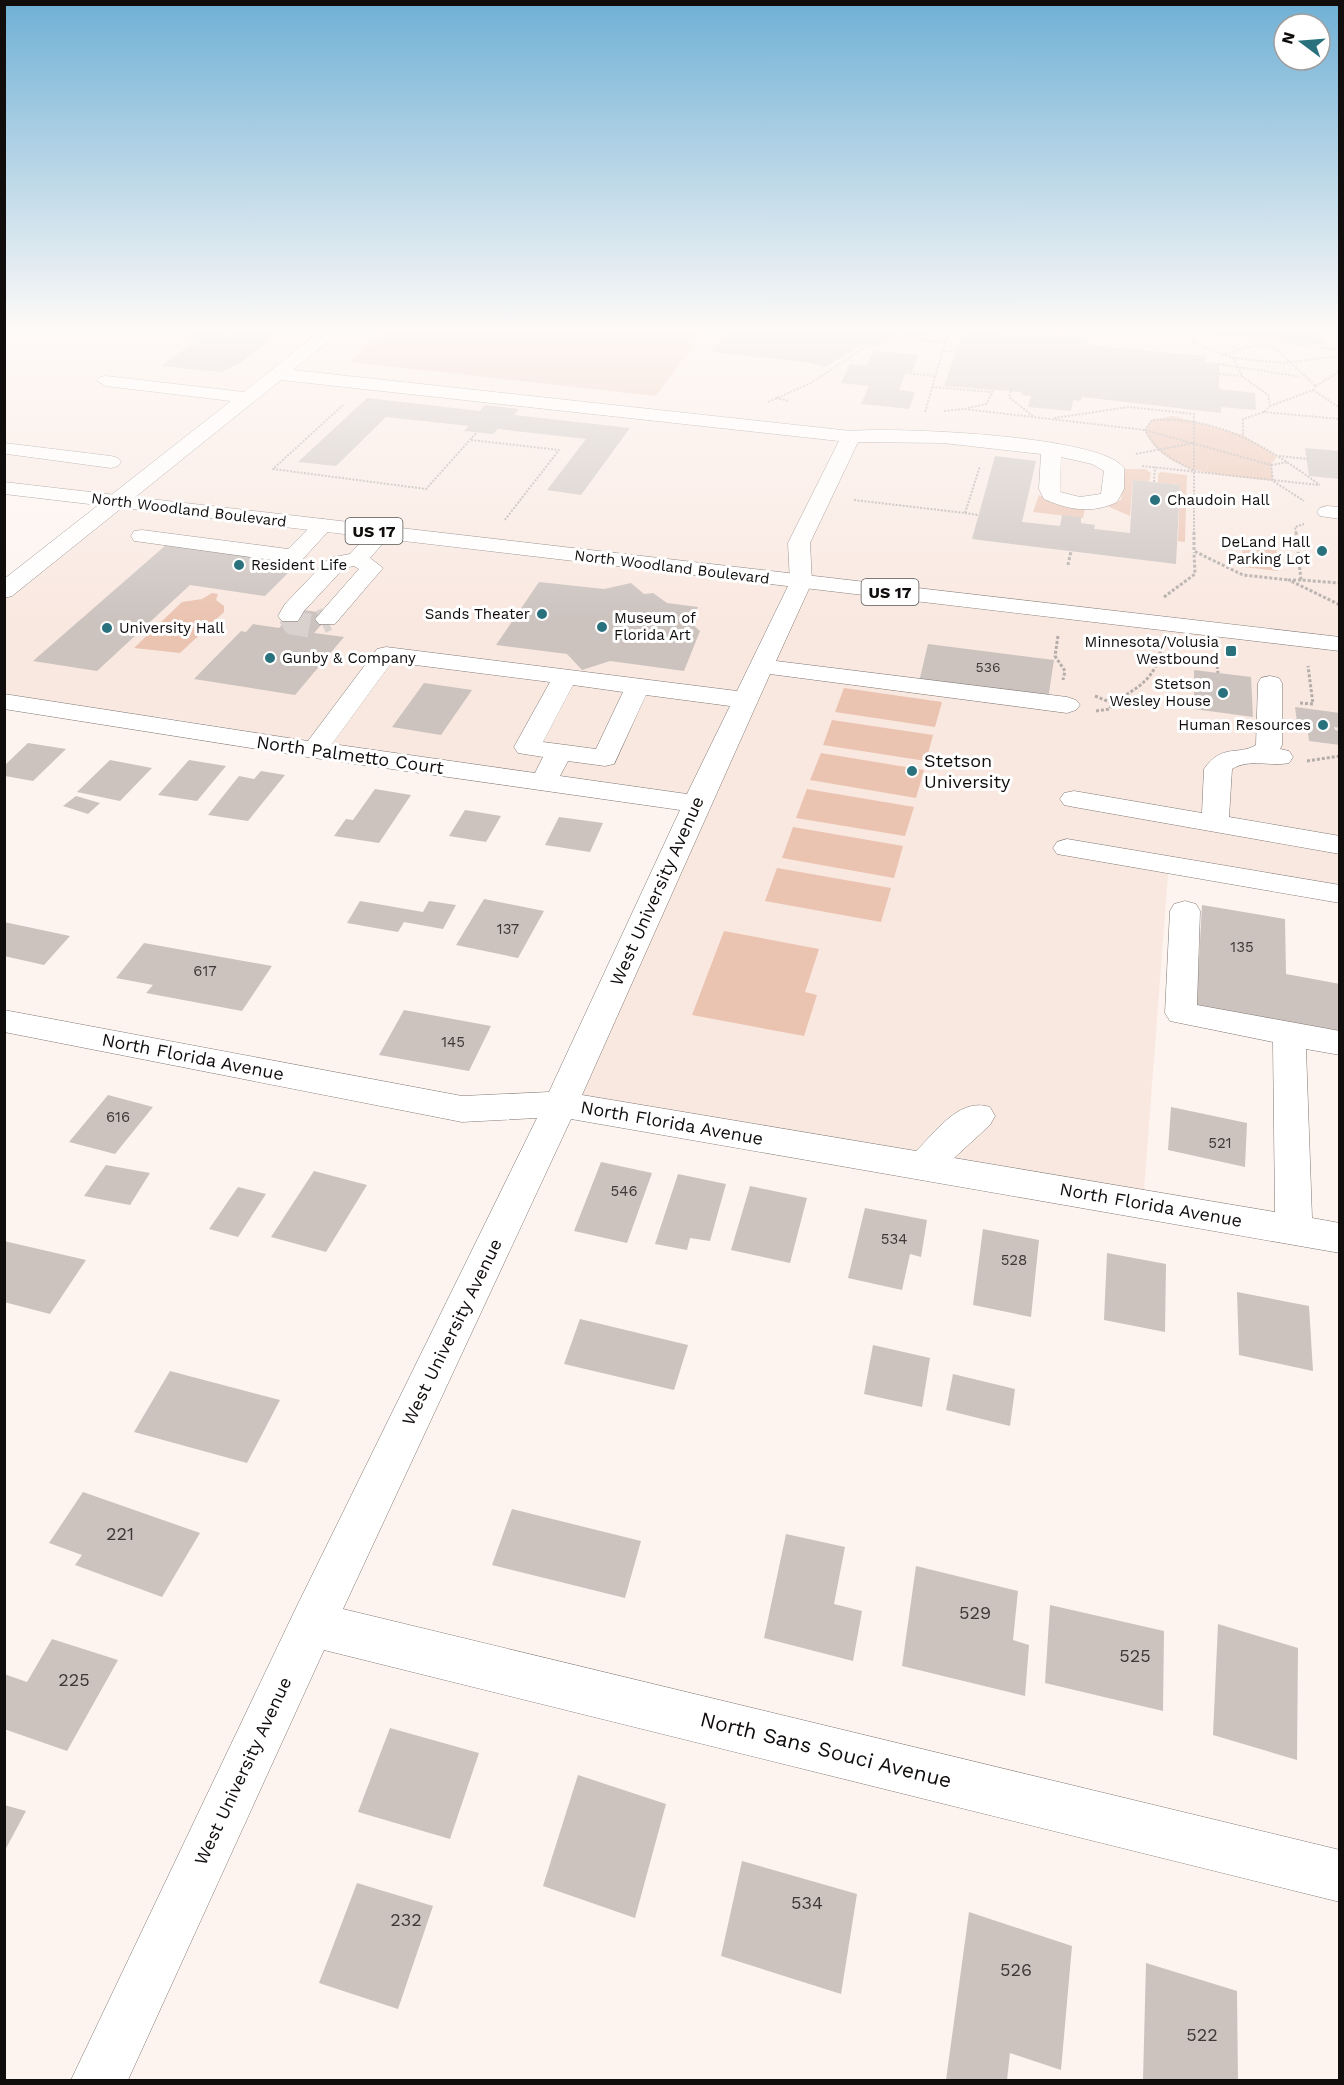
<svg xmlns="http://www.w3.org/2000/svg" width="1344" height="2085" viewBox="0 0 1344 2085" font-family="'Work Sans',sans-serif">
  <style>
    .built { fill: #f9e8e0 }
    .green { fill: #ebc3b1 }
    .building { fill: #ccc3bf }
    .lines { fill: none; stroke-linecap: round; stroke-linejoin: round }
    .minor-tunnel { stroke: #d9d1ce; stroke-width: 24; stroke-dasharray: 24 12; stroke-linecap: butt }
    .minor-casing { stroke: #807874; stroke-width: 1 }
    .major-casing { stroke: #807874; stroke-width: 1 }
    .path-far1 { stroke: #b4adaa; stroke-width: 2; stroke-dasharray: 2 1.5; stroke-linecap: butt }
    .path { stroke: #b4adaa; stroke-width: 3; stroke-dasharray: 3 2; stroke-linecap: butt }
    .minor { fill: #fff; fill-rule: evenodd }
    .major { fill: #fff; fill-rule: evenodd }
    .poi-dot { fill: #2a717e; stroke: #fff; stroke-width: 2 }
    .labels { text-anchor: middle; stroke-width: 6; stroke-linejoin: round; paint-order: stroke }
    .far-number-label { font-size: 14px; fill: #3f3a39 }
    .far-poi-label { font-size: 15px; fill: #100d0c; stroke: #fff; text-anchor: start }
    .far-street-label { font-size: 15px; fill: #100d0c; stroke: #fff }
    .number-label { font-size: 15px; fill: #3f3a39 }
    .shield { fill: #fff; stroke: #585655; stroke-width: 1.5 }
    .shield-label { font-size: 16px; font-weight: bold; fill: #100d0c }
    .street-label { font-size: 18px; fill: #100d0c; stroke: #fff }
    .poi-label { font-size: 18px; fill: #100d0c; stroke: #fff; text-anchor: start }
    .near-number-label { font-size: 18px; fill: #3f3a39 }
    .near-street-label { font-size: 21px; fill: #100d0c; stroke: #fff }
  </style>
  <rect width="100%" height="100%" fill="#fdf4f0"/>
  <polygon class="built" points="37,329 1339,329 1339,888 1169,862 1143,1204 561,1104 696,804 155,716 147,724 5,701 5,591 117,502 5,488 5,350"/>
  <g class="green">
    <polygon points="388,329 705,329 656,396 350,362"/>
    <path d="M 1173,416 L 1243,435 L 1277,456 L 1271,465 L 1273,481 C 1231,475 1163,477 1145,430 L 1152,420 Z"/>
    <polygon points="1125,469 1145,469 1151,473 1149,482 1133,480 1130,516 1107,506 1121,500"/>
    <polygon points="1161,472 1187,475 1185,542 1178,541 1180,485 1158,483 1158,474"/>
    <polygon points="1039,495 1059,505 1085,509 1083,518 1033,512"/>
    <polygon points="1242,541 1276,545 1278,571 1243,567"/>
    <polygon points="212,593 218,594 216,600 224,606 224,612 180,653 134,648 182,602 202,599"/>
    <polygon points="844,688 942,702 935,727 835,712"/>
    <polygon points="832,720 933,735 926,761 823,745"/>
    <polygon points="821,753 924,770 916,798 810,780"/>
    <polygon points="807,789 914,807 905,836 796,818"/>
    <polygon points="793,827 903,846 894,878 782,858"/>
    <polygon points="777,868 891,888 881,922 765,901"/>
    <polygon points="724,931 819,949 805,992 817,995 804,1036 692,1015"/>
  </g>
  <g class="building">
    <polygon points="236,329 283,329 242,362 221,372 161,366 197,340 182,338 194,330 230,334"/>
    <polygon points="729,329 935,329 931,337 923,341 900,334 881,343 863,345 825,367 808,362 712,352"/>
    <polygon points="964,329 1004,330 1002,334 1048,338 1049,334 1087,337 1085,345 1205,356 1205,362 1219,363 1219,389 1255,393 1256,410 1221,407 1221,413 1082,397 1081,401 1073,400 1071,411 1028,407 1031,396 1021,395 1022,392 944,386"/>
    <polygon points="1214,329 1324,329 1326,345 1214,335"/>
    <polygon points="873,351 918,355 912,372 906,372 899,390 915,392 909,409 861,404 869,386 841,383 850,364 867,366"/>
    <polygon points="367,398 480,411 485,405 519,409 514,415 630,428 581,495 547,490 586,439 498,429 493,434 464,431 469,426 386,417 336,466 298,462"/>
    <polygon points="1305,448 1340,451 1340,479 1309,476"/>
    <polygon points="995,456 1036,461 1022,522 1060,526 1062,515 1081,517 1081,523 1095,525 1094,529 1130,533 1133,480 1180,485 1176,564 972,539"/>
    <polygon points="242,543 277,547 265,559 297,564 265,596 190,585 97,671 33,661 166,545 230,554"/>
    <polygon points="539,582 604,589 631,583 644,594 653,593 667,603 698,607 691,623 700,631 684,671 610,661 582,670 567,654 496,645"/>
    <polygon points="297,609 331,614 314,633 344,637 295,695 194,679 241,631 246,632 253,624 279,628"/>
    <polygon points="928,644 1054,660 1048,699 919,682"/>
    <polygon points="1194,670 1251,677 1253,717 1194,709"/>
    <polygon points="424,683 472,690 441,735 392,727"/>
    <polygon points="1295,707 1340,713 1340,728 1334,727 1335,730 1340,731 1340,745 1309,741 1307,723 1297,722"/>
    <polygon points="28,743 66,749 33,781 5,776 5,765"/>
    <polygon points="110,760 152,768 120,801 77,792"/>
    <polygon points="189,760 226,766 197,801 158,795"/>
    <polygon points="261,771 285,775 248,821 208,815 239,776 254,779"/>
    <polygon points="375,789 411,795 379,843 334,836 346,819 353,820"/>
    <polygon points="76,796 100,803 88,814 63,806"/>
    <polygon points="465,810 501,816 486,842 449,836"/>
    <polygon points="559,817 603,823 590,852 545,845"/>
    <polygon points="484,899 544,911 518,958 456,945"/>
    <polygon points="360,901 423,912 429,901 456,905 443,929 404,922 398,932 347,923"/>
    <polygon points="1202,905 1285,919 1286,974 1340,984 1340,1041 1196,1014"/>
    <polygon points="4,922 70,936 44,965 4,956"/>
    <polygon points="144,943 272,966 242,1011 146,993 153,985 116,978"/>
    <polygon points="404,1010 491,1026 469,1071 379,1055"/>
    <polygon points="108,1095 153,1107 115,1154 69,1142"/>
    <polygon points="1171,1107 1247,1123 1245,1167 1168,1150"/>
    <polygon points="601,1162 652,1173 627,1243 574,1231"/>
    <polygon points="106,1165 150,1173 130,1205 84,1196"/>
    <polygon points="314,1171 367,1185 326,1252 271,1237"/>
    <polygon points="678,1174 726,1184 710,1241 690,1238 687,1250 655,1244"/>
    <polygon points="750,1186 807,1198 790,1263 731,1250"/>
    <polygon points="238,1187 266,1194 238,1237 209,1229"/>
    <polygon points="865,1208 927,1220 921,1257 910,1254 902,1290 848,1278"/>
    <polygon points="983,1229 1039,1240 1031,1317 973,1305"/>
    <polygon points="4,1241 86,1260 50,1314 4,1302"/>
    <polygon points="1107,1253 1166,1264 1165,1332 1104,1320"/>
    <polygon points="1237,1292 1309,1306 1313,1371 1239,1355"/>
    <polygon points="580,1319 688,1345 674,1390 564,1364"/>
    <polygon points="873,1345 930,1358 922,1407 864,1394"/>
    <polygon points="170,1371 280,1400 247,1463 134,1432"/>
    <polygon points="953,1374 1015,1389 1010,1426 946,1410"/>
    <polygon points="83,1492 200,1533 162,1597 75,1565 82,1555 49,1543"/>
    <polygon points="512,1509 641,1541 625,1598 492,1565"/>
    <polygon points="786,1534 845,1547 834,1604 862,1611 853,1661 764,1638"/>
    <polygon points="916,1566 1018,1591 1013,1640 1029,1645 1025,1696 902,1666"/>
    <polygon points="1050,1605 1164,1631 1163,1711 1045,1683"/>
    <polygon points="1218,1624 1298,1648 1297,1760 1213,1735"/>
    <polygon points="52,1639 118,1660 67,1751 4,1729 4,1674 27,1682"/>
    <polygon points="390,1728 479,1753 450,1839 358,1812"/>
    <polygon points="578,1775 666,1804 635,1918 543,1886"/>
    <polygon points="4,1805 26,1811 4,1852"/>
    <polygon points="742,1861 857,1894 841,1994 721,1956"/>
    <polygon points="357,1883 433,1906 398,2009 319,1983"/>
    <polygon points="969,1912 1072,1946 1061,2070 1010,2053 1007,2080 946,2080"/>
    <polygon points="1146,1963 1237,1991 1238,2080 1143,2080"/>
  </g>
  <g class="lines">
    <polyline class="minor-tunnel" points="290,616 294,623 312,626 327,619"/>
    <g class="minor-casing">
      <g id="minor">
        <path d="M 323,329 L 342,329 L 293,370 L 851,431 C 894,427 1101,435 1124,468 L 1124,489 L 1117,502 C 1093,514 1068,510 1044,499 L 1039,489 L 1041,454 L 943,443 L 858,442 L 810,543 L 812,582 L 776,661 L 1067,697 L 1076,700 L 1080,705 L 1076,710 L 1067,713 L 770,674 L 582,1095 L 916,1151 C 936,1132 959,1097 990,1107 L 995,1116 L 990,1125 L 954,1158 L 1275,1212 L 1273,1042 L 1170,1021 L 1165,1013 L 1170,911 L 1174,904 L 1185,901 L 1196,904 L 1200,911 L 1197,1005 L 1340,1031 L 1340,1055 L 1306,1049 L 1312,1218 L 1340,1223 L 1340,1253 L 571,1119 L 343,1609 L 1340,1850 L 1340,1902 L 324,1650 L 128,2080 L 71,2080 L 296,1608 L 537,1118 L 462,1122 L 4,1032 L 4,1010 L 462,1096 L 549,1092 L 680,810 L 314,758 L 4,709 L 4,694 L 308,741 L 377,649 L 386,647 L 737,691 L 790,582 L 788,543 L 839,441 L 281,380 L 12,596 L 4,598 L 4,579 L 231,401 L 106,386 L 97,381 L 100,377 L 106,376 L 244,392 ZM 1061,457 L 1092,464 L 1104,471 L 1101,494 L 1080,497 L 1060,492 ZM 392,662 L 550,682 L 514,747 L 518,753 L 543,757 L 535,773 L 332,744 ZM 573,685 L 623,692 L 596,749 L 543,742 ZM 646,695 L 730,706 L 687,794 L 560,776 L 568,761 L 605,766 L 614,764 Z"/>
        <polygon points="4,443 111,456 118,458 121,462 118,466 111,468 7,454 4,453"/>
        <polygon points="1327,506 1340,507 1340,519 1320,516 1317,512 1320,508"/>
        <polygon points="323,519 330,521 334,525 301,561 293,563 142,542 134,541 131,536 134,531 142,530 288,549 316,521"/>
        <polygon points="382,526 390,527 393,532 370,558 383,568 335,624 319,624 315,619 359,569 354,566 344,568 304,611 298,621 282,621 278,616 285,604 329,558 350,554 374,527"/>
        <path d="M 1270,676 L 1279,678 L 1282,683 L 1282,745 L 1280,749 L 1289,751 L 1293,757 L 1289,763 C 1270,767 1250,758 1232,769 L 1229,817 L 1340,836 L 1340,854 L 1074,807 L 1064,805 L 1060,799 L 1064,793 L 1074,791 L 1202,813 L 1204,769 C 1222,743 1238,756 1256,745 L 1258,683 L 1261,678 Z"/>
        <polygon points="1067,839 1340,885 1340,903 1057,854 1053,848 1057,842"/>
      </g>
    </g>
    <g class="major-casing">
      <polygon id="major" points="4,482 1340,637 1340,651 4,494"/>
    </g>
    <g class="path-far1">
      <polyline points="1180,329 1194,334"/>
      <polyline points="1194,329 1193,343 1233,358 1243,377 1268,395 1270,406 1264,412 1243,419 1243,435"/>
      <polyline points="949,331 963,333"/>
      <polyline points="1325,336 1340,337"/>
      <polyline points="1275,341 1340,350"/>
      <polyline points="943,351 956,352"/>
      <polyline points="1225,354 1256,345 1271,345 1316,386 1313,390 1270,406"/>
      <polyline points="1234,358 1284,363 1340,356"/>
      <polyline points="1219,364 1302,377"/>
      <polyline points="906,373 935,376"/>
      <polyline points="1219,374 1242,376"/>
      <polyline points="1316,386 1340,371"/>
      <polyline points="932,387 992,392"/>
      <polyline points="1313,390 1340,408"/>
      <polyline points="1011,391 1009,397 1034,417"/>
      <polyline points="776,398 789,401"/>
      <polyline points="768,402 811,383 865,347 904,339 945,343 950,329"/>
      <polyline points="343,405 273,469 426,489 477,432"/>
      <polyline points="968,408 986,404 994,389"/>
      <polyline points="944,411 964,409 1145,430 1271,465 1273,481 1304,501"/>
      <polyline points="925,412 945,343"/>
      <polyline points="1263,412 1340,419"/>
      <polyline points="1054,418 1129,407 1194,414 1194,533"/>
      <polyline points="471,440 559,450 504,521"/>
      <polyline points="1136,454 1193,443"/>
      <polyline points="1279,456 1308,459"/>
      <polyline points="1271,465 1288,462"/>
      <polyline points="1142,466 1319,485"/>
      <path d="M 1193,470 C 1173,460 1155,451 1145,430 L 1152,420 C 1220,416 1267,447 1320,485"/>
      <polyline points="1154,482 1155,467"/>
      <polyline points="854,500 965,513 980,466"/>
      <polyline points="965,513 978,515"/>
      <polyline points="1296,533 1295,527 1304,524"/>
    </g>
    <g class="path">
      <polyline points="1194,532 1194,551 1243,575 1289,580"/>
      <polyline points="1296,532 1301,580 1340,583"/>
      <polyline points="1068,565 1071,551"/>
      <polyline points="1301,580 1289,580 1340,605"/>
      <polyline points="1164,597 1195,574 1194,552"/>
      <polyline points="1058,636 1055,656 1065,671 1063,680"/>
      <polyline points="1216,656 1218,673"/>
      <path d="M 1095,696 L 1112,703 C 1138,688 1156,679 1161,648"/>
      <polyline points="1300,703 1313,704 1308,666"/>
      <polyline points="1096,711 1110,709 1112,703"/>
      <polyline points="1307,761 1340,756"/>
    </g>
    <use href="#minor" class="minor"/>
    <use href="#major" class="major"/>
  </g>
  <linearGradient id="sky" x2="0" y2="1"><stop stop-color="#6fb0d5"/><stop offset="0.53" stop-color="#fefaf8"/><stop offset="1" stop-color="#fefaf8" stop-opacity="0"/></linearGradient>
  <rect width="1344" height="621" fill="url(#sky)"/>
  <g class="poi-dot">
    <circle cx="1155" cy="500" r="6"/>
    <circle cx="1322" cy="551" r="6"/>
    <circle cx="239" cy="565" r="6"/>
    <circle cx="542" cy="614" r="6"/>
    <circle cx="602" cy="627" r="6"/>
    <circle cx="107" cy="628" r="6"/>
    <rect x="1225" y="645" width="12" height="12" rx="3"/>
    <circle cx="270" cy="658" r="6"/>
    <circle cx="1223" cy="693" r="6"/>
    <circle cx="1323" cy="725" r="6"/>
    <circle cx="912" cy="771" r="6"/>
  </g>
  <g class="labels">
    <g class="far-number-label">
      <text x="988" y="672">536</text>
    </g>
    <g class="far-poi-label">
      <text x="1167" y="505">Chaudoin Hall</text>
      <text x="1310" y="547" text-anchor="end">DeLand Hall<tspan x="1310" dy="17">Parking Lot</tspan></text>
      <text x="251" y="570">Resident Life</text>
      <text x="530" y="619" text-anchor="end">Sands Theater</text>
      <text x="614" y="623">Museum of<tspan x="614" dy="17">Florida Art</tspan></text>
      <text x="119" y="633">University Hall</text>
      <text x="1219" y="647" text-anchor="end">Minnesota/Volusia<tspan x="1219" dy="17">Westbound</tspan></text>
      <text x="282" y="663">Gunby &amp; Company</text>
      <text x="1211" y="689" text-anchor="end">Stetson<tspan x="1211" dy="17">Wesley House</tspan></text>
      <text x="1311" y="730" text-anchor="end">Human Resources</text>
    </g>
    <g class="far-street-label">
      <text transform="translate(189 510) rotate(7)" y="5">North Woodland Boulevard</text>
      <text transform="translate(672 567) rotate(7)" y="5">North Woodland Boulevard</text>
    </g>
    <g class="number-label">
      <text x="508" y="934">137</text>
      <text x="1242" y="952">135</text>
      <text x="205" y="976">617</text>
      <text x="453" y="1047">145</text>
      <text x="118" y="1122">616</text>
      <text x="1220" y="1148">521</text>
      <text x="624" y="1196">546</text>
      <text x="894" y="1244">534</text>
      <text x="1014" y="1265">528</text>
    </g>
    <g class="shield">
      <rect x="345.5" y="518" width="57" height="26" rx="4.5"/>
      <rect x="861.5" y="579" width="57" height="26" rx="4.5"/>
    </g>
    <g class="shield-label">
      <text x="374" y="537">US 17</text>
      <text x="890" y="598">US 17</text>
    </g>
    <g class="street-label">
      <text transform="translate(350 755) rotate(8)" y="6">North Palmetto Court</text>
      <text transform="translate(657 891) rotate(-66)" y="6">West University Avenue</text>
      <text transform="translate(193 1057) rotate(11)" y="6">North Florida Avenue</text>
      <text transform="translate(672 1123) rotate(10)" y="6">North Florida Avenue</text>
      <text transform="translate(1151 1205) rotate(10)" y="6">North Florida Avenue</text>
      <text transform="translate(452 1332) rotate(-64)" y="6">West University Avenue</text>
      <text transform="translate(243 1771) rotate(-65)" y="6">West University Avenue</text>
    </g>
    <g class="poi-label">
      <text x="924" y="767">Stetson<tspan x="924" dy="21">University</tspan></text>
    </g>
    <g class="near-number-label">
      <text x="120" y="1540">221</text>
      <text x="975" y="1619">529</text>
      <text x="1135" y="1662">525</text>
      <text x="74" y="1686">225</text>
      <text x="807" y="1909">534</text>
      <text x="406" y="1926">232</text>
      <text x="1016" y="1976">526</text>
      <text x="1202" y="2041">522</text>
    </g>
    <g class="near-street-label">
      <text transform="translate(826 1750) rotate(14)" y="7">North Sans Souci Avenue</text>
    </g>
  </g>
  <rect width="1344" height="2085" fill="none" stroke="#100d0c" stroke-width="12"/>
  <g transform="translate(1302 42) rotate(286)"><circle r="28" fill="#ffffff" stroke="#9f9e9e" stroke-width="1.5"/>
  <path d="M0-4.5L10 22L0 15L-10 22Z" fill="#2a717e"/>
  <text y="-9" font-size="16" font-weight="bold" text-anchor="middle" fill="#100d0c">N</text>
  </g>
</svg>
